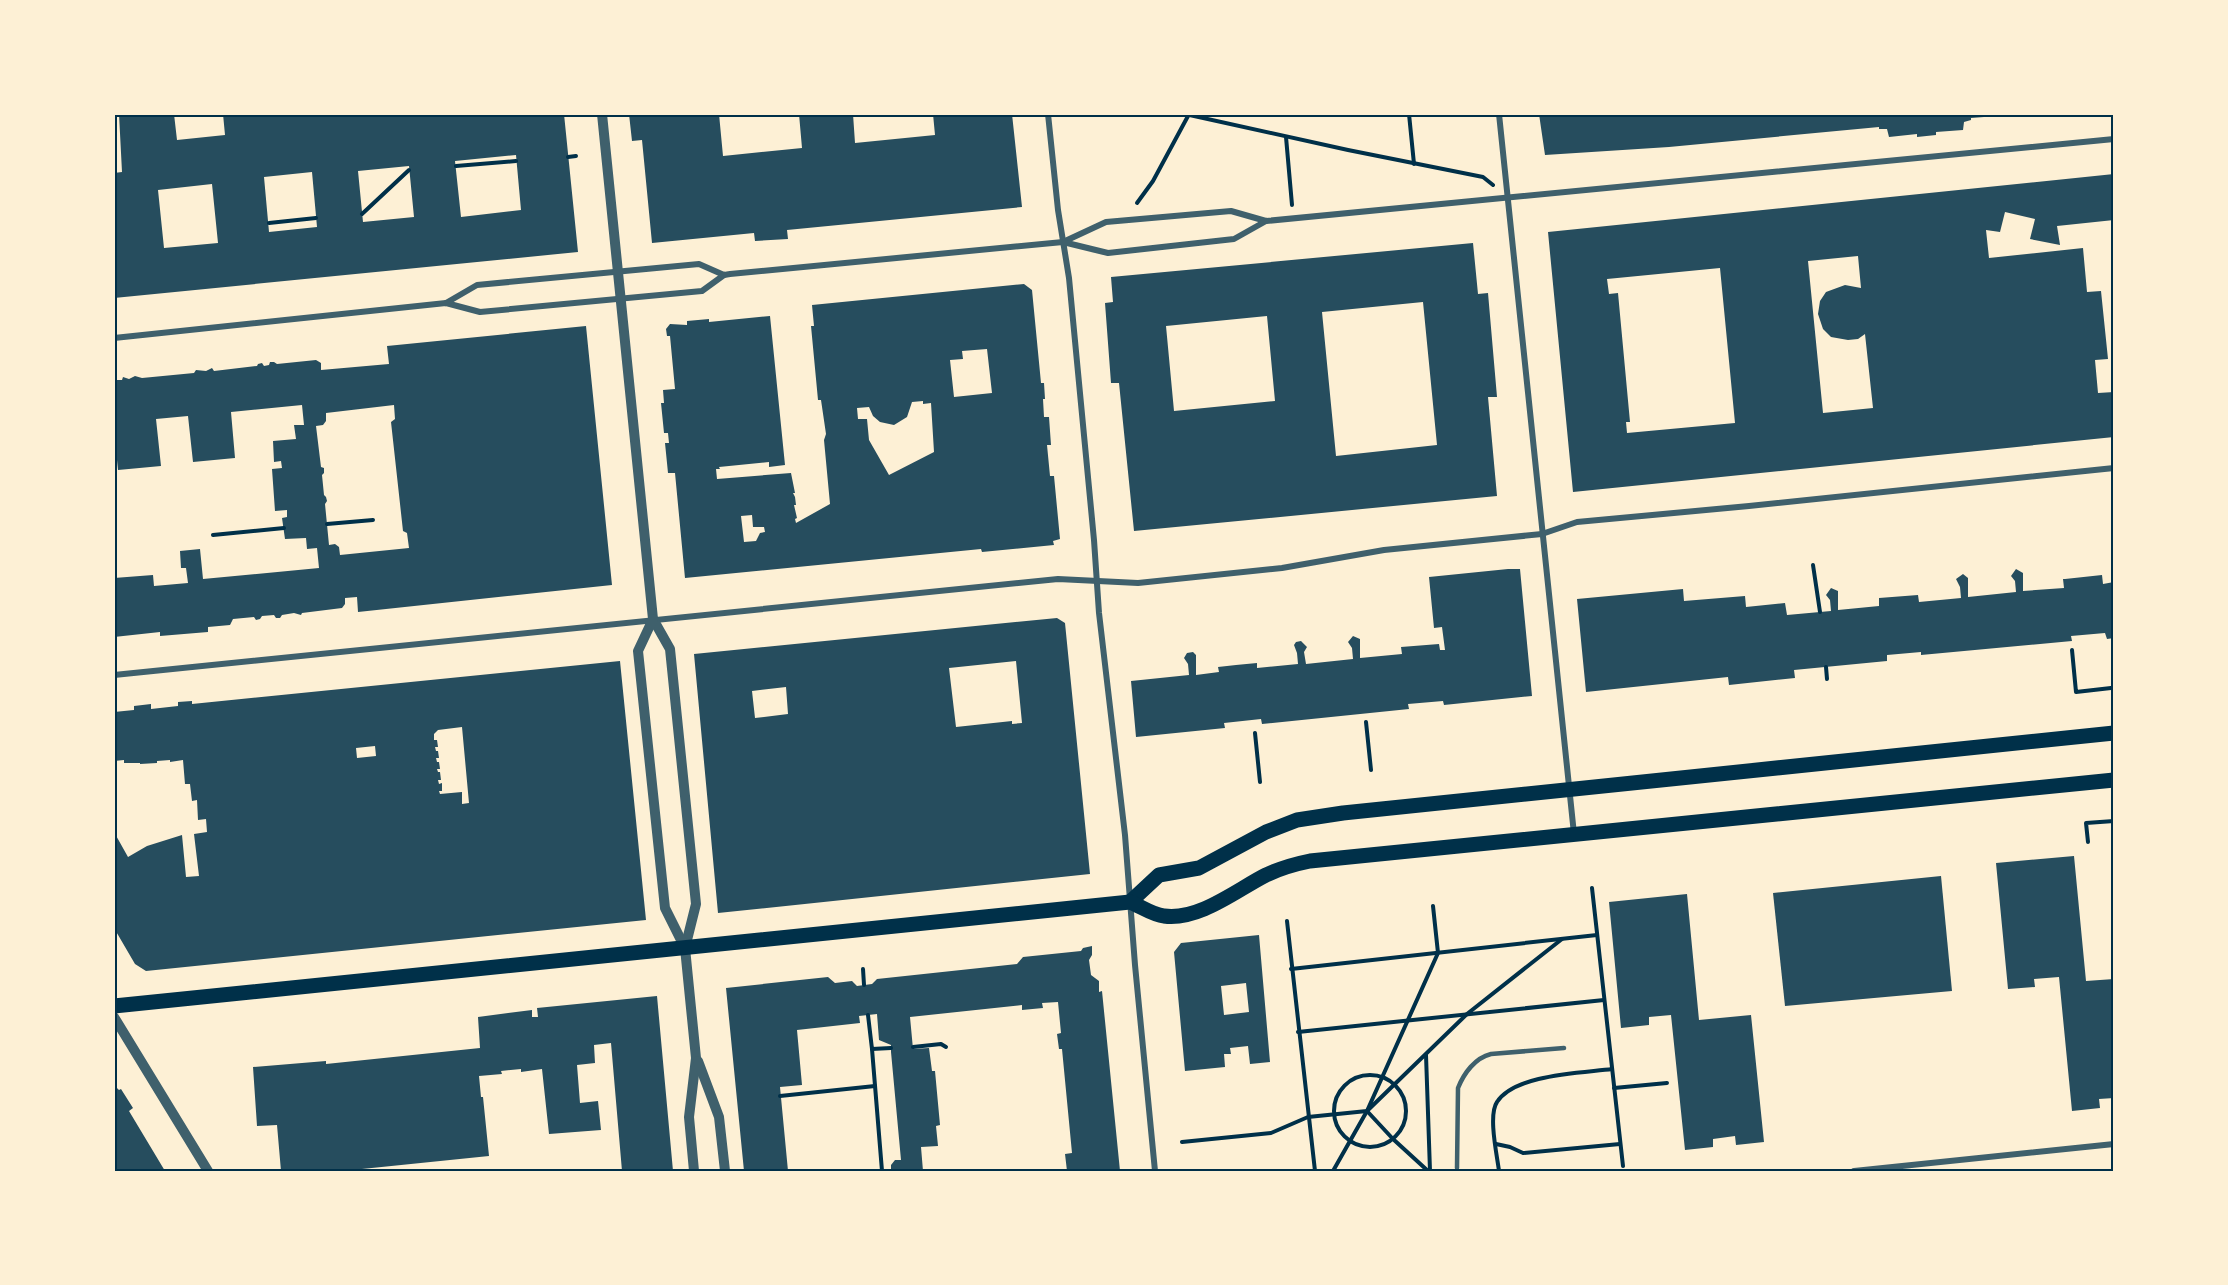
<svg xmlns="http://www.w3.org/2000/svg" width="2228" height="1285" viewBox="0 0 2228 1285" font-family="'Asap Condensed',sans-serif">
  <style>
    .building { fill: #264d5e; fill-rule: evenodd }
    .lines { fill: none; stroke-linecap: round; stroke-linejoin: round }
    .path { stroke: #003049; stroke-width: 4 }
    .service { stroke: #3f606c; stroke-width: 4.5 }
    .minor { stroke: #3f606c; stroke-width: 6 }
    .tertiary { stroke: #3f606c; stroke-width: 10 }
    .primary { stroke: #003049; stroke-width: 15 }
    .neatline { fill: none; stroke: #003049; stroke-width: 2 }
  </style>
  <rect width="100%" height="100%" fill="#fdf0d5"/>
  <g class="building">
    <path d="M 119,114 L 174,114 L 177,140 L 225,135 L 223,114 L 564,114 L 578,252 L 114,298 L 114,173 L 122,172 ZM 516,155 L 521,210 L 461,217 L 455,161 ZM 409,166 L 414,217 L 363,222 L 358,171 ZM 312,172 L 317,227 L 269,232 L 264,177 ZM 212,184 L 218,243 L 164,248 L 158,190 Z"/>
    <polygon points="629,114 719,114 723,156 802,148 799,114 853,114 855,143 935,135 933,114 1012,114 1022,207 787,230 788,239 755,241 754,233 652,243 642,140 632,141"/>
    <polygon points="1539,114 1997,114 1997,116 1971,118 1971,120 1964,122 1963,130 1936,132 1936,135 1917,137 1917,134 1889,137 1887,129 1879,129 1879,127 1669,147 1545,155"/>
    <path d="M 2114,174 L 2114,220 L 2057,226 L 2060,245 L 2030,239 L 2035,219 L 2005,212 L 2000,232 L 1986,230 L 1989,258 L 2083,248 L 2087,292 L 2101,291 L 2108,359 L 2095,360 L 2098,393 L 2114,392 L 2114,437 L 1573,492 L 1548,232 ZM 1858,256 L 1861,288 L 1845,285 L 1826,292 L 1820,301 L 1818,314 L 1823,329 L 1831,337 L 1848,340 L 1858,339 L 1865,334 L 1873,408 L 1823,413 L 1808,261 ZM 1720,268 L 1735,423 L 1627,433 L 1626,422 L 1630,422 L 1618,293 L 1609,294 L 1607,279 Z"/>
    <path d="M 1473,243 L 1478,294 L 1488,293 L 1497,397 L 1488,397 L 1497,496 L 1134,531 L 1119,383 L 1111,383 L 1105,303 L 1113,302 L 1111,277 ZM 1423,302 L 1437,445 L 1336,456 L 1322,312 ZM 1267,316 L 1275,401 L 1174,411 L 1166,326 Z"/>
    <path d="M 1024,284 L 1032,290 L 1041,383 L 1044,383 L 1045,399 L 1043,399 L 1044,417 L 1049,417 L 1051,445 L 1047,445 L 1050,476 L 1054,476 L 1060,539 L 1053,541 L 1054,545 L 982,552 L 981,549 L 685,578 L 675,473 L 668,473 L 665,443 L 669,443 L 668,433 L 664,433 L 661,403 L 664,403 L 663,390 L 675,389 L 670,336 L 667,336 L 666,329 L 670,324 L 687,325 L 687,321 L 709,319 L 709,322 L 770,316 L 785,465 L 769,467 L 769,462 L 719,467 L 720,469 L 716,469 L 717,479 L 791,473 L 795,493 L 793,493 L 795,497 L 796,505 L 794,505 L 797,518 L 795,519 L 796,523 L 830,504 L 824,440 L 826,434 L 821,400 L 818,400 L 811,326 L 814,326 L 812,305 ZM 987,349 L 992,393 L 954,397 L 950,360 L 963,359 L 962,351 ZM 923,401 L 923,404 L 931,403 L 934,452 L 889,475 L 869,440 L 867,419 L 858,419 L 857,408 L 869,407 L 873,416 L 880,422 L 894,425 L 907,417 L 912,402 ZM 752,515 L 753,527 L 764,527 L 765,532 L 760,533 L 756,541 L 744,542 L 741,516 Z"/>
    <path d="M 586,326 L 612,585 L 358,612 L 357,597 L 345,598 L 345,604 L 342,608 L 302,613 L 301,615 L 294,613 L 282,615 L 280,618 L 276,618 L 274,615 L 262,616 L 260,619 L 256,620 L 254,617 L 233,619 L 230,625 L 208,627 L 208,632 L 160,636 L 160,632 L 114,637 L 114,578 L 153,575 L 154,586 L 188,583 L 186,568 L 181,568 L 180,551 L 200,549 L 203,579 L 319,568 L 317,548 L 307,549 L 306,538 L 285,539 L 282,518 L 287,517 L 287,510 L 275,511 L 272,469 L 282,468 L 281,461 L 274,462 L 273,441 L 296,439 L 294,425 L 304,425 L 302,405 L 231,412 L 235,458 L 193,462 L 188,416 L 156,419 L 161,466 L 118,470 L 114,430 L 114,380 L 122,380 L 123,377 L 129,379 L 135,376 L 142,378 L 194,373 L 196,370 L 206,371 L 212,368 L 214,371 L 257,366 L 258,364 L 262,363 L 264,366 L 269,365 L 270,362 L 274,362 L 277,364 L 316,360 L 321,363 L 321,370 L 389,364 L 387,346 ZM 394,405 L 395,419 L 391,422 L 403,531 L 407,533 L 409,548 L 340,555 L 339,547 L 335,544 L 329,545 L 325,504 L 327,501 L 326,497 L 324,495 L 322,475 L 324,473 L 324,468 L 321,467 L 316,426 L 323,425 L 326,421 L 326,413 Z"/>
    <polygon points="1508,569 1520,569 1532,696 1444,705 1443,701 1408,704 1409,709 1262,724 1261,719 1224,723 1225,728 1136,737 1131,681 1189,675 1188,664 1184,658 1187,653 1193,652 1196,655 1196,675 1219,672 1218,667 1236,665 1257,663 1257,668 1298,664 1297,653 1294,645 1296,642 1301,641 1307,647 1304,652 1306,664 1353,659 1352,648 1348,642 1353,636 1360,639 1360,658 1402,654 1401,647 1439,644 1440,650 1445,650 1442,627 1434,628 1429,577"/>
    <polygon points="2016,569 2023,573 2023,591 2064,588 2063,579 2065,579 2102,575 2103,584 2114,582 2114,638 2107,639 2105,633 2071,636 2072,641 1921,655 1921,652 1887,655 1887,661 1794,670 1795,678 1729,685 1728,677 1586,692 1577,599 1683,589 1684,601 1745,596 1746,607 1785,603 1787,615 1831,611 1830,600 1826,595 1831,588 1838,591 1838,610 1879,606 1879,598 1918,595 1919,602 1961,598 1960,587 1956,579 1963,574 1968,578 1968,597 2016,592 2015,581 2011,576"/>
    <path d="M 1057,618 L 1065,623 L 1090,874 L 718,913 L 694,654 ZM 1016,661 L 1022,723 L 1012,724 L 1012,721 L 956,727 L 949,668 ZM 786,687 L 788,714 L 755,718 L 752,691 Z"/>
    <path d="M 620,661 L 646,920 L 146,971 L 135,964 L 114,928 L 114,832 L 128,857 L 147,846 L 182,835 L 186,877 L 199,876 L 194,834 L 207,832 L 206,819 L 198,820 L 197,800 L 192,801 L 190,784 L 185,784 L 183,760 L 170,762 L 170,760 L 157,761 L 157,763 L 140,764 L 140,763 L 124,763 L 124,760 L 114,761 L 114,712 L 134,710 L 134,706 L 151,704 L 151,709 L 178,706 L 178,702 L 192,701 L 192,704 ZM 462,727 L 469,803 L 462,804 L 462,792 L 440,794 L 439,791 L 442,791 L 442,783 L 439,784 L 438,780 L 441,780 L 440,772 L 438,772 L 437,769 L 440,769 L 439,762 L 437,762 L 436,758 L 439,758 L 438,751 L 436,751 L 435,747 L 438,747 L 437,740 L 434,740 L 434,734 L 438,730 ZM 375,746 L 376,756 L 357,758 L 356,748 Z"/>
    <polygon points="2074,856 2086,981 2114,979 2114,1098 2099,1099 2100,1108 2072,1111 2059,977 2034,979 2035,987 2008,989 1996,863"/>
    <polygon points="1941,876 1952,991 1785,1006 1773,893"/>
    <polygon points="1687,894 1699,1020 1751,1015 1764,1142 1736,1145 1735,1136 1713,1139 1713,1147 1685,1150 1671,1015 1649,1017 1649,1025 1621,1028 1609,902"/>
    <path d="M 1259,935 L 1270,1062 L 1250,1064 L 1248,1046 L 1230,1048 L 1231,1054 L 1224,1054 L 1225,1067 L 1185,1071 L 1174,952 L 1181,943 ZM 1246,983 L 1249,1012 L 1224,1015 L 1221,986 Z"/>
    <polygon points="1092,946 1092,955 1089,960 1091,975 1099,981 1099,992 1102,991 1120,1171 1067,1171 1065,1154 1072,1153 1062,1049 1059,1049 1057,1034 1061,1033 1058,1002 1042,1003 1043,1008 1022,1010 1022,1005 910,1017 913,1049 929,1048 932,1071 935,1071 940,1125 936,1126 938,1146 921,1147 923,1171 891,1171 891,1165 895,1160 901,1160 891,1052 891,1045 879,1040 877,1014 859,1016 860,1023 797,1030 802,1085 780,1087 788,1171 744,1171 726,988 828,977 835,983 852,981 857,986 872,984 877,979 1017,964 1023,957 1081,951 1083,948"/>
    <polygon points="657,996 673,1171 622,1171 611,1043 594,1045 595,1063 577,1065 580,1103 598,1101 601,1130 549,1134 542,1069 521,1072 521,1069 501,1071 502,1074 479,1076 481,1097 483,1097 489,1156 362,1169 362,1171 281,1171 277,1125 257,1126 253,1067 326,1061 326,1064 480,1048 478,1017 532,1010 532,1017 538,1017 537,1008"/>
    <polygon points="114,1085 119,1090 121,1089 133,1108 129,1111 165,1171 114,1171"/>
  </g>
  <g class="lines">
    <g class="path">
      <polyline points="1185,114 1348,150 1483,177 1493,185"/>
      <polyline points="1409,114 1414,164"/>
      <polyline points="1286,137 1292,205"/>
      <polyline points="568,157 576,156"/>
      <polyline points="456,166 516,161"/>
      <polyline points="1137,203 1153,181 1188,116"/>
      <polyline points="362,214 409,170"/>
      <polyline points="269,223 316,218"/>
      <polyline points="327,524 373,520"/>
      <polyline points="213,535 284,528"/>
      <polyline points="1813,565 1820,612"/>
      <polyline points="2072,650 2076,692 2111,688"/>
      <polyline points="1826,667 1827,679"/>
      <polyline points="1366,722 1371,770"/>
      <polyline points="1255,733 1260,782"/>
      <polyline points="2088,842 2086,823 2114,821"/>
      <polyline points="1592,888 1623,1166"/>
      <polyline points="1287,921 1315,1171"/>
      <polyline points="863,969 864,985"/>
      <polyline points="1291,969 1597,935"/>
      <polyline points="868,1015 872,1049 891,1048"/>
      <polyline points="1298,1032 1604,1000"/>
      <polyline points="913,1047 941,1044 946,1047"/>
      <polyline points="872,1049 882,1171"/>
      <polyline points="1426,1055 1430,1171"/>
      <circle cx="1370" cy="1111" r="36"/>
      <polyline points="1614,1088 1667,1083"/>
      <polyline points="780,1096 875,1086"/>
      <polyline points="1367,1111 1393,1139 1428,1171"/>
      <polyline points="1182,1142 1271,1133 1308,1117 1367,1111 1467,1014 1562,939"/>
      <polyline points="1496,1144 1510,1147 1523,1153 1620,1144"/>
      <polyline points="1333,1171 1367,1111 1438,953 1433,906"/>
      <path d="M 1499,1171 C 1497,1155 1488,1115 1497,1102 C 1515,1074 1582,1073 1612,1069"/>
    </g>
    <path class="service" d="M 1457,1168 L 1458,1088 C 1464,1073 1475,1058 1491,1054 L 1564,1048"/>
    <g class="minor">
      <polyline points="1048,114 1058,210 1069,278 1094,540 1099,613 1125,835 1135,965 1155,1171"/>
      <polyline points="1499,114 1574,834"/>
      <polyline points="1063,242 1106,222 1231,211 1266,221 2114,139"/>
      <polyline points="446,303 477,285 699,264 724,275 730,274 1063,242 1108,253 1234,239 1266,221"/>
      <polyline points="114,338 446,303 480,312 702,291 724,275"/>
      <polyline points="114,675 1058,579 1138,583 1282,568 1384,550 1542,534 1577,522 1749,506 2114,468"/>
      <polyline points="1854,1171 2114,1144"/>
    </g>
    <g class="tertiary">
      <polyline points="602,114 653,619 670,649 696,904 685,948 696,1058 689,1117 694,1171"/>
      <polyline points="653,619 638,651 665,908 685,948"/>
      <polyline points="114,1017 208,1171"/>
      <polyline points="698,1061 719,1117 725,1171"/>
    </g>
    <g class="primary">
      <polyline points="1130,902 1159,875 1199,868 1266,832 1297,820 1343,813 2114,733"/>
      <path d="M 114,1006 L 1130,902 C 1140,906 1153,915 1164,916 C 1199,921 1238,889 1266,875 C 1281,868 1295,864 1310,861 L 2114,780"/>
    </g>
  </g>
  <rect width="2228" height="1285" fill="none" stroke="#fdf0d5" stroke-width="231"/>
  <rect x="116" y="116" width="1996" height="1054" class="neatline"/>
</svg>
